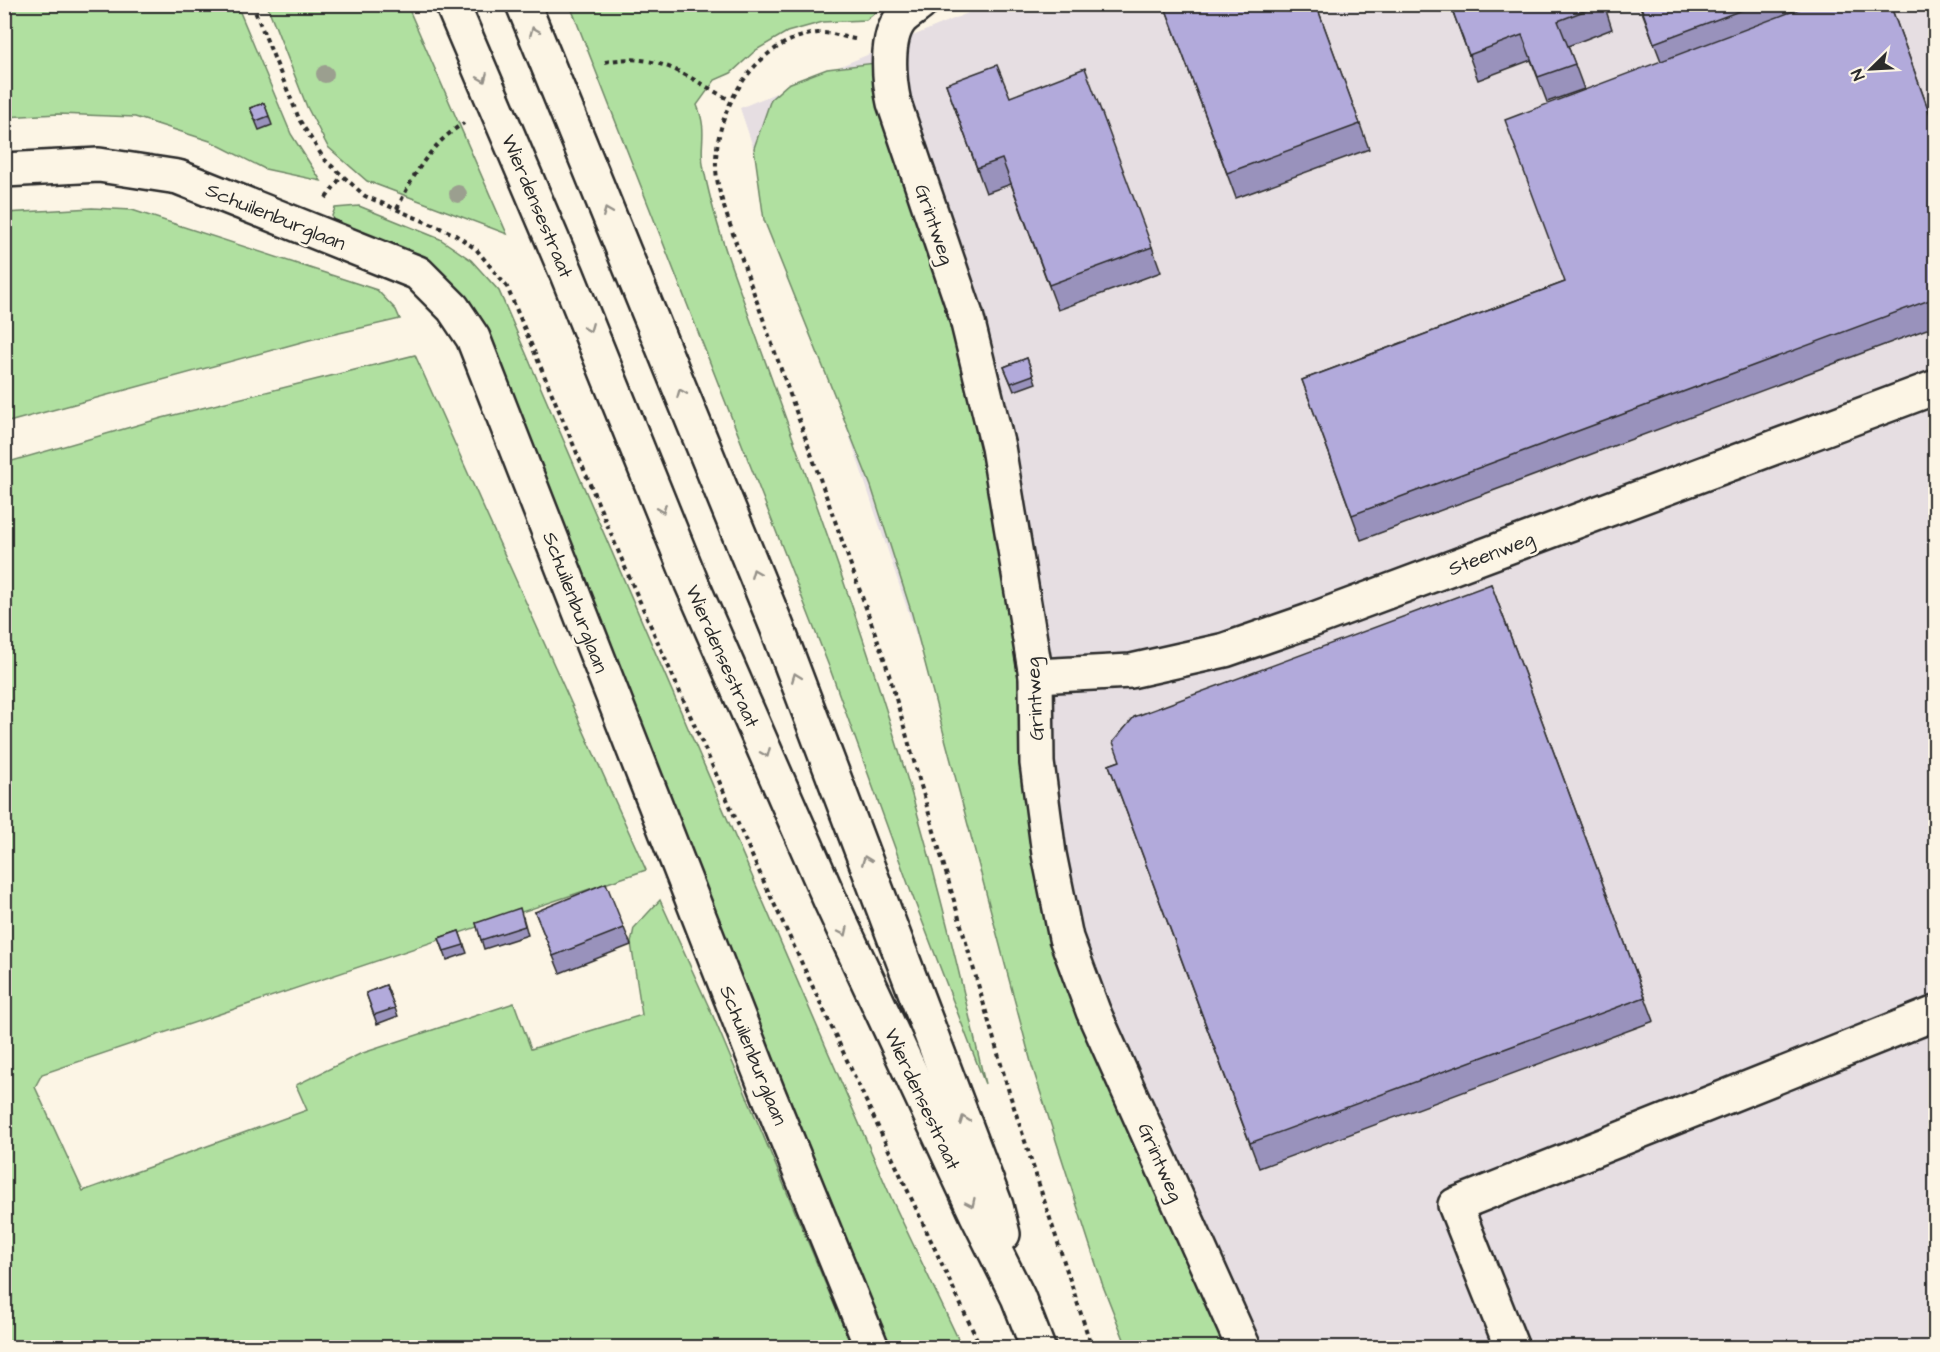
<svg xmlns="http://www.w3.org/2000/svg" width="1940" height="1352" viewBox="0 0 1940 1352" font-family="'Architects Daughter',sans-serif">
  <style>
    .built { fill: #e6dee2 }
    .green { fill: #b0e0a0; stroke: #6e8666; stroke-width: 1.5 }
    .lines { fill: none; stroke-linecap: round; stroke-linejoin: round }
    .minor-casing { stroke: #2b2b2b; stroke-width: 38 }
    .major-casing { stroke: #2b2b2b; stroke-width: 38 }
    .path { stroke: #2b2b2b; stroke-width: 4; stroke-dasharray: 4.5 4.5; stroke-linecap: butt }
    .minor { stroke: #fcf5e5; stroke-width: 33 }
    .major { stroke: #fcf5e5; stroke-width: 33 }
    .tree { fill: #9b9f8f }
    .wall { fill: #9992bc; stroke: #2b2b2b; stroke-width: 1.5 }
    .building { fill: #b2aadb; stroke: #2b2b2b; stroke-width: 1.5 }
    .oneway { stroke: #949088 }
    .labels { text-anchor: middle; stroke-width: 5; stroke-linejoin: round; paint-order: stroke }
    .street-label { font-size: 20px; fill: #2b2b2b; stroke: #fcf5e5 }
  </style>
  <rect width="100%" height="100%" fill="#fcf5e5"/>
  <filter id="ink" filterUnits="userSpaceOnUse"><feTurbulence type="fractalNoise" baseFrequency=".0167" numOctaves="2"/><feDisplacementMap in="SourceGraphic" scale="12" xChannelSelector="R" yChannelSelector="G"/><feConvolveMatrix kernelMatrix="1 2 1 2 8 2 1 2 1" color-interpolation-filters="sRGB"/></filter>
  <g filter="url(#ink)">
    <polygon class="built" points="987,5 1935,5 1935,1345 1930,1348 1223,1347 947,728 740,108"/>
    <g class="green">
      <polygon points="4,5 237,5 291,134 321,181 265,169 210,141 135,117 58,114 5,117"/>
      <polygon points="267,5 407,5 507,234 367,181 328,147 307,107"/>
      <path d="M 570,5 L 885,5 L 866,20 L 823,22 L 787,32 L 756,50 L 731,73 L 715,80 L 697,105 C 709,134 698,145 704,170 C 712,210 725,250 739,288 C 799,457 862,623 912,795 C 940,890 963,987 985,1084 L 911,892 L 830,669 Z"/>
      <polygon points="875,63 992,438 1039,841 1230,1347 1127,1347 1103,1286 1032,1066 912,614 871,486 764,220 754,148 771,99 788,84 827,69"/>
      <polygon points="359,206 440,239 471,260 499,291 893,1202 962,1347 890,1347 777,1071 494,353 334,226 332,216 335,208"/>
      <polygon points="92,208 132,210 377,290 396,310 400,319 309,340 5,423 5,213"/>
      <polygon points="415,355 646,870 42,1074 35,1087 83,1191 307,1110 296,1085 360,1054 514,1003 531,1049 642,1015 631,943 634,928 660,900 713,1016 852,1347 5,1347 5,463 162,418"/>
    </g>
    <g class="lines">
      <g class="minor-casing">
        <g id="minor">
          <path d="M 920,4 C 914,9 906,14 901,19 C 885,38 889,80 894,103 L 966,315 L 998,447 L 1036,676 L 1037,763 L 1049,854 L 1066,938 L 1093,1011 L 1244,1348"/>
          <polyline points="4,170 99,165 178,177 418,273 453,308 473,338 768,1093 872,1348"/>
          <polyline points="1036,676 1131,671 1225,650 1309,621 1936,387"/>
          <polyline points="1512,1348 1455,1205 1936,1013"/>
        </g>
      </g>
      <g class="major-casing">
        <g id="major">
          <polyline points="452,4 567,274 692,584 830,900 976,1213 1018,1297 1038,1348"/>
          <polyline points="523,4 777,627 996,1206 1003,1234"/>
        </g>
      </g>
      <g class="path">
        <polyline points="252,4 300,121 324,159 365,196 454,234 476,249 507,287 630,579 757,867 981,1348"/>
        <path d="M 855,39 C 843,37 830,32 818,33 C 756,39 714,110 716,168 C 717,192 728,217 735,240 L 886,664 L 1009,1092 L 1092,1348"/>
        <path d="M 605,62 C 658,51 685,76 730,100"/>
        <polyline points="326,198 341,177"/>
        <path d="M 397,209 C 414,174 430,144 464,123"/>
      </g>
      <use href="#minor" class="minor"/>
      <use href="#major" class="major"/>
    </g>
    <g class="tree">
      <circle cx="325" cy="74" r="9"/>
      <circle cx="458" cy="194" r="9"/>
    </g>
    <g class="wall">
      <polygon points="1164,4 1316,4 1369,149 1236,198"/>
      <polygon points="1450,4 1604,4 1612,29 1568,46 1584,89 1547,102 1531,60 1478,80"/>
      <polygon points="1639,4 1890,4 1935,128 1935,326 1361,540 1302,380 1565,282 1661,61"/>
      <polygon points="946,84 1010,97 1152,247 1161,272 1058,310 1011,184 986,193"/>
      <polygon points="264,103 272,125 259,130 250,108"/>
      <polygon points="1027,358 1036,383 1014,391 1004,367"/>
      <polygon points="1491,584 1654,1021 1259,1168 1109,765 1120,761"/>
      <polygon points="535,912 624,928 631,945 560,973"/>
      <polygon points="523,917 528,935 484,949 476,923"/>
      <polygon points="459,931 467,953 447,960 439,938"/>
      <polygon points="386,985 398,1016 377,1024 366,993"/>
    </g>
    <g class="building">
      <polygon points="1164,4 1316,4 1360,124 1227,173"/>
      <polygon points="1450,4 1602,4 1558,21 1575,64 1538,77 1522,35 1469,55"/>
      <polygon points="1640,4 1758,4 1654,43"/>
      <polygon points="1812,4 1890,4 1935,128 1935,298 1352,515 1302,380 1565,282 1505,120"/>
      <polygon points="997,65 1010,97 1085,68 1152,247 1049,285 1002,159 977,168 946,84"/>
      <polygon points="264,103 269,116 256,121 250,108"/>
      <polygon points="1027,358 1033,375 1011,383 1004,367"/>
      <polygon points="1491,584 1645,997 1250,1143 1109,765 1120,761 1113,742 1134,717"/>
      <polygon points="606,883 624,928 553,956 535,912"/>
      <polygon points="520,908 525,926 481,940 476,923"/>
      <polygon points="459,931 464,945 444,951 439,938"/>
      <polygon points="386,985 395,1008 374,1015 366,993"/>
    </g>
    <defs><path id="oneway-chevron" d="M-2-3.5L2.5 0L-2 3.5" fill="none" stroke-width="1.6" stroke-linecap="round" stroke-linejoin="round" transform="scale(1.5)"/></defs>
    <g class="oneway">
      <use href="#oneway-chevron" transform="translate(534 31) rotate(-112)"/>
      <use href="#oneway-chevron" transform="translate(483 78) rotate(67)"/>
      <use href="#oneway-chevron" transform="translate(607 212) rotate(-112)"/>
      <use href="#oneway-chevron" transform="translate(589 328) rotate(68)"/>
      <use href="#oneway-chevron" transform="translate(681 393) rotate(-112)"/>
      <use href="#oneway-chevron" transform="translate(662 509) rotate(68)"/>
      <use href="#oneway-chevron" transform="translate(755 573) rotate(-112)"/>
      <use href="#oneway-chevron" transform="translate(796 677) rotate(-111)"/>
      <use href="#oneway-chevron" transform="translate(766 753) rotate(67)"/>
      <use href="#oneway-chevron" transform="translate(866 860) rotate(-111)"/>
      <use href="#oneway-chevron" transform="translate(844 932) rotate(65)"/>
      <use href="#oneway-chevron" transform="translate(964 1120) rotate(-111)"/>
      <use href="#oneway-chevron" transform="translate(971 1203) rotate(65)"/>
    </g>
  </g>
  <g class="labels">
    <g class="street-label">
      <text transform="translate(538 206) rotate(67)" y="7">Wierdensestraat</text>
      <text transform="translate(276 216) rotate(22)" y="7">Schuilenburglaan</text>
      <text transform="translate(935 224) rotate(71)" y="7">Grintweg</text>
      <text transform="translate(1491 553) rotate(-21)" y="7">Steenweg</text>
      <text transform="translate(576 602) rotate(69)" y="7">Schuilenburglaan</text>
      <text transform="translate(723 656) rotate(66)" y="7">Wierdensestraat</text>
      <text transform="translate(1034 699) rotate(-93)" y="7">Grintweg</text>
      <text transform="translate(754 1055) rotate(68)" y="7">Schuilenburglaan</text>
      <text transform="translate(923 1099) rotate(65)" y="7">Wierdensestraat</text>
      <text transform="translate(1161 1162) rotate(66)" y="7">Grintweg</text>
    </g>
  </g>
  <rect width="1940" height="1352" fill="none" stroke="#fcf5e5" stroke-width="24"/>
  <rect x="12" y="12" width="1916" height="1328" fill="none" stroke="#2b2b2b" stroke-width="2" filter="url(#ink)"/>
  <g transform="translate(1871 69) rotate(246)" stroke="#fcf5e5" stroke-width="4.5" paint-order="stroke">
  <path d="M0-4.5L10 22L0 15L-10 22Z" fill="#2b2b2b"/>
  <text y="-9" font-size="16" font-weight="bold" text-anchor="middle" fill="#2b2b2b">N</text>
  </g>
</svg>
